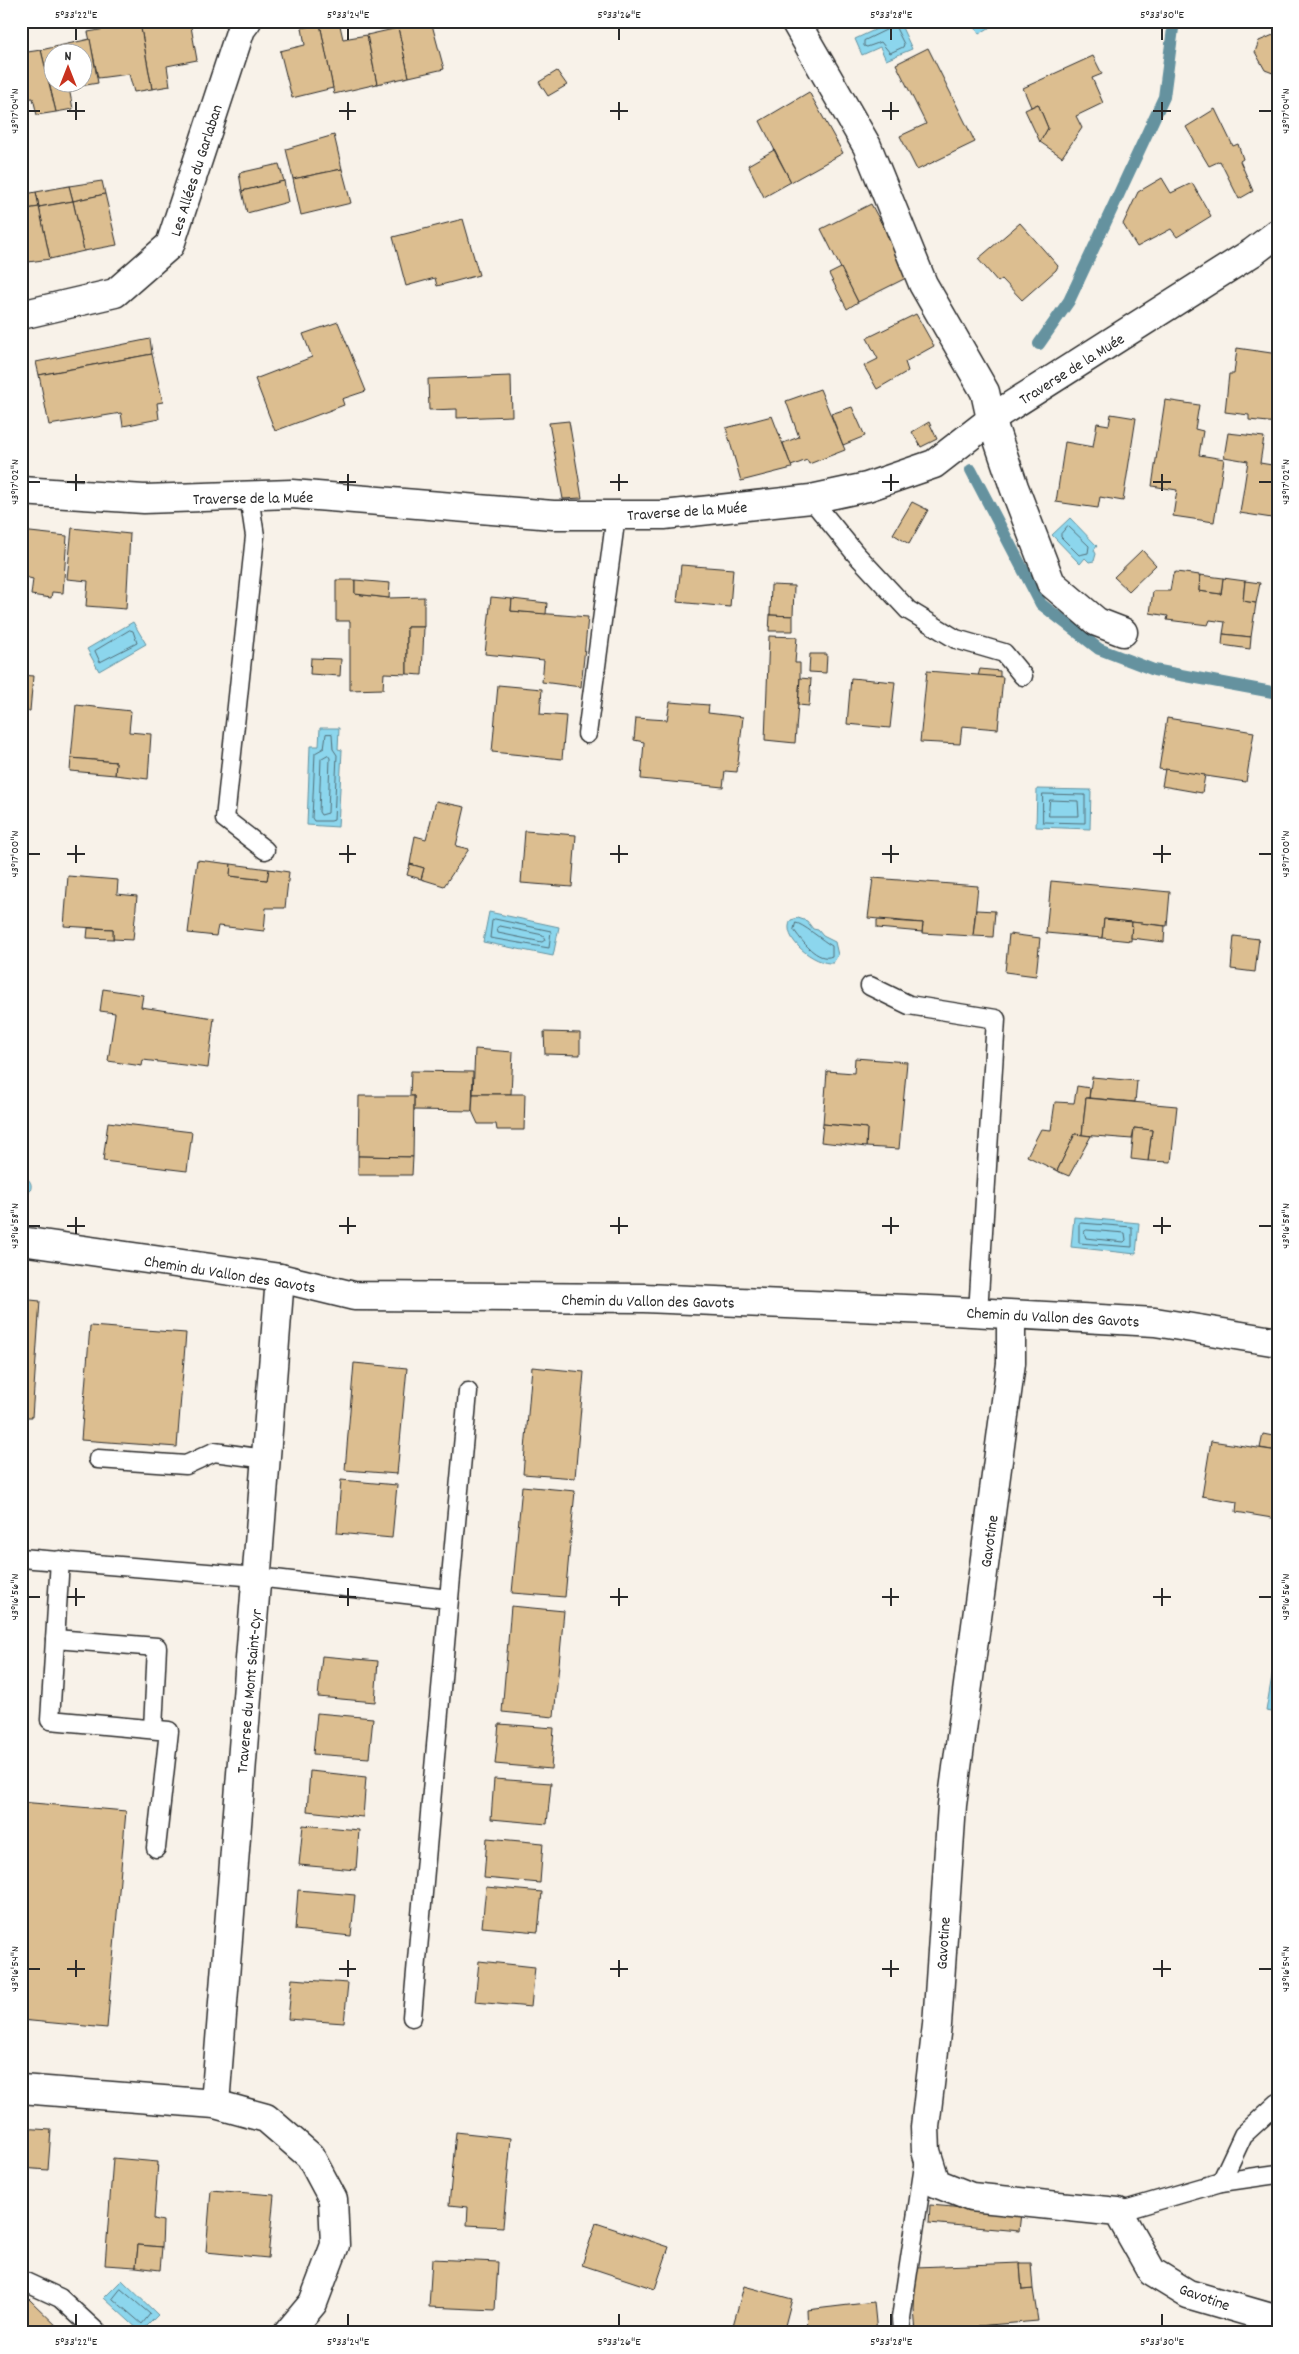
<svg xmlns="http://www.w3.org/2000/svg" width="1299" height="2354" viewBox="0 0 1299 2354" font-family="Dekko,sans-serif">
  <style>
    .water { fill: #8cd6ed; stroke: #65929f }
    .lines { fill: none; stroke-linecap: round; stroke-linejoin: round }
    .shore { stroke: #526f79; stroke-width: 1 }
    .stream { stroke: #65929f; stroke-width: 12 }
    .building { fill: #dcbe90; stroke: #2b2b2b; fill-rule: evenodd }
    .lane-casing { stroke: #2b2b2b; stroke-width: 21 }
    .street-casing { stroke: #2b2b2b; stroke-width: 31 }
    .lane { stroke: #fff; stroke-width: 18 }
    .street { stroke: #fff; stroke-width: 28 }
    .ticks { fill: none; stroke: #2b2b2b; stroke-width: 2 }
    .labels { text-anchor: middle; stroke-width: 5; stroke-linejoin: round; paint-order: stroke }
    .street-label { font-size: 16px; fill: #2b2b2b; stroke: #fff }
    .neatline { fill: none; stroke: #2b2b2b; stroke-width: 2 }
    .ticks-label { font-size: 12px; text-anchor: middle; fill: #2b2b2b }
  </style>
  <rect width="100%" height="100%" fill="#f8f2e9"/>
  <filter id="ink" filterUnits="userSpaceOnUse"><feTurbulence type="fractalNoise" baseFrequency=".02" numOctaves="2"/><feDisplacementMap in="SourceGraphic" scale="10" xChannelSelector="R" yChannelSelector="G"/><feConvolveMatrix kernelMatrix="1 2 1 2 8 2 1 2 1" color-interpolation-filters="sRGB"/></filter>
  <g filter="url(#ink)">
    <g class="water">
      <polygon points="894,21 899,21 912,49 886,60 880,47 862,55 855,39"/>
      <polygon points="971,21 1000,21 979,34"/>
      <polygon points="1070,518 1097,546 1094,550 1096,554 1094,561 1089,562 1085,558 1080,564 1052,535"/>
      <polygon points="133,622 146,644 99,671 87,649"/>
      <polygon points="320,728 339,728 338,749 342,750 338,827 307,825 310,746 319,746"/>
      <polygon points="1037,789 1091,790 1090,829 1036,827"/>
      <polygon points="489,912 559,927 553,956 483,942"/>
      <path d="M 798,918 L 807,921 L 813,929 L 818,930 L 823,936 L 835,942 L 838,955 L 833,963 C 815,965 780,938 791,920 Z"/>
      <path d="M 21,1171 L 24,1171 L 24,1176 C 30,1180 33,1184 30,1191 L 21,1194 Z"/>
      <polygon points="1074,1217 1139,1223 1136,1254 1071,1247"/>
      <polygon points="1277,1647 1278,1648 1278,1713 1266,1711"/>
      <polygon points="122,2280 158,2315 141,2332 104,2298"/>
    </g>
    <g class="lines">
      <g class="shore">
        <polygon points="895,26 904,44 903,47 890,53 881,42 867,47 864,46 864,41"/>
        <polygon points="1068,526 1089,546 1088,553 1079,555 1061,537 1061,534"/>
        <polygon points="130,630 133,631 137,643 100,662 95,651"/>
        <polygon points="332,734 333,749 337,755 334,820 331,821 314,821 312,818 315,753 324,748 326,734"/>
        <polygon points="328,755 330,758 328,813 321,815 319,812 321,759"/>
        <polygon points="1043,794 1085,795 1085,823 1043,822"/>
        <polygon points="1050,800 1078,801 1079,816 1049,816"/>
        <polygon points="495,919 551,931 549,948 490,938 492,921"/>
        <path d="M 796,923 C 802,923 823,941 832,946 L 832,956 C 818,963 801,940 794,930 Z"/>
        <polygon points="500,926 543,935 545,940 542,942 498,933 497,928"/>
        <polygon points="1081,1223 1132,1227 1132,1247 1079,1243 1079,1225"/>
        <polygon points="1087,1230 1125,1233 1126,1240 1124,1242 1086,1238 1084,1232"/>
        <polygon points="121,2289 150,2314 142,2324 113,2299"/>
      </g>
      <g class="stream">
        <polyline points="1039,344 1069,301 1164,97 1174,21"/>
        <polyline points="971,470 1041,604 1099,649 1154,670 1278,693"/>
      </g>
    </g>
    <g class="building">
      <polygon points="150,21 190,21 197,60 167,66 170,86 152,89 140,23"/>
      <polygon points="339,21 343,39 367,35 377,84 334,94 320,24"/>
      <polygon points="426,21 431,21 444,69 409,77 398,28"/>
      <polygon points="140,23 152,89 134,92 129,74 98,78 88,32"/>
      <polygon points="320,24 333,88 292,98 280,51 305,45 302,28"/>
      <polygon points="398,28 409,77 377,84 367,35"/>
      <polygon points="1278,33 1278,75 1265,70 1255,52 1259,41"/>
      <path d="M 90,39 L 98,83 L 69,88 L 73,109 L 56,112 L 41,50 ZM 52,52 L 82,52 L 82,82 L 52,82 Z"/>
      <polygon points="928,48 975,142 917,170 900,136 926,124 896,64"/>
      <polygon points="41,50 56,112 37,115 33,98 21,99 21,53"/>
      <polygon points="1093,56 1102,74 1092,78 1103,103 1076,116 1082,128 1062,157 1040,142 1048,128 1038,104 1031,107 1023,88"/>
      <polygon points="557,71 567,85 548,96 539,82"/>
      <polygon points="809,92 843,153 791,182 760,121"/>
      <polygon points="1038,104 1048,128 1040,142 1025,110"/>
      <polygon points="1215,109 1233,146 1238,144 1243,159 1240,161 1253,191 1239,199 1220,161 1209,166 1186,127"/>
      <polygon points="334,135 342,169 293,179 286,149"/>
      <polygon points="774,150 791,182 764,197 748,165"/>
      <polygon points="279,164 284,181 242,191 239,173"/>
      <polygon points="342,169 351,203 301,215 293,179"/>
      <polygon points="1162,178 1171,193 1192,183 1211,216 1177,237 1171,229 1137,247 1123,224 1138,192"/>
      <polygon points="102,181 105,194 73,201 69,186"/>
      <polygon points="284,181 288,202 247,213 242,191"/>
      <polygon points="69,186 73,201 39,207 36,192"/>
      <polygon points="36,192 39,207 21,210 21,195"/>
      <polygon points="105,194 117,245 84,251 73,201"/>
      <polygon points="73,201 84,251 50,259 39,207"/>
      <polygon points="871,204 910,276 858,302 821,229"/>
      <polygon points="39,207 50,259 21,263 21,210"/>
      <polygon points="463,219 479,275 437,286 435,278 406,286 393,237"/>
      <polygon points="1020,223 1058,266 1056,270 1022,300 1002,279 998,282 978,259"/>
      <polygon points="841,268 858,302 847,309 829,274"/>
      <polygon points="916,314 934,346 905,362 908,371 877,389 864,366 878,359 867,338"/>
      <polygon points="338,322 366,391 342,399 344,405 275,431 255,379 312,357 303,334"/>
      <polygon points="150,339 152,354 39,375 36,362"/>
      <polygon points="1237,348 1278,354 1278,423 1249,420 1249,415 1225,412 1229,374 1234,374"/>
      <polygon points="152,354 163,402 157,403 159,419 123,426 121,413 49,425 39,375"/>
      <polygon points="511,376 512,416 457,418 457,409 429,410 428,379"/>
      <polygon points="820,389 845,450 809,464 807,460 791,466 783,443 799,437 786,401"/>
      <polygon points="1165,400 1199,405 1195,429 1203,431 1199,455 1224,459 1214,522 1173,516 1177,490 1152,486"/>
      <polygon points="852,407 865,436 843,445 831,414"/>
      <polygon points="1111,414 1136,418 1123,501 1100,497 1098,508 1056,502 1065,442 1093,447 1097,423 1109,425"/>
      <polygon points="772,416 792,468 741,481 726,428"/>
      <polygon points="569,421 582,498 563,499 549,423"/>
      <polygon points="929,422 937,439 921,447 912,432"/>
      <polygon points="1228,433 1264,437 1260,463 1278,466 1278,519 1240,513 1248,461 1224,457"/>
      <polygon points="912,502 928,510 909,544 893,534"/>
      <polygon points="72,528 130,534 126,609 86,606 88,581 67,579"/>
      <polygon points="21,531 67,536 63,593 52,592 51,598 31,595 33,579 25,577 25,567 21,567"/>
      <polygon points="1142,550 1156,565 1129,591 1114,577"/>
      <polygon points="681,565 733,569 730,607 677,602"/>
      <polygon points="1176,572 1200,575 1199,591 1221,594 1223,578 1245,581 1243,601 1256,603 1251,637 1223,634 1225,622 1210,620 1208,625 1167,620 1168,616 1150,613 1153,591 1170,591 1173,574"/>
      <polygon points="1200,575 1223,578 1221,594 1199,591"/>
      <polygon points="336,580 355,580 355,594 389,598 424,597 424,627 407,627 407,674 384,673 383,689 350,690 350,621 336,621"/>
      <polygon points="355,580 390,583 389,598 355,594"/>
      <polygon points="1245,581 1260,583 1256,603 1243,601"/>
      <polygon points="771,585 794,586 793,616 770,615"/>
      <polygon points="491,597 512,599 511,611 588,617 581,687 542,682 544,660 485,654"/>
      <polygon points="512,599 547,603 546,614 511,611"/>
      <polygon points="770,615 793,616 793,631 769,631"/>
      <polygon points="407,627 424,627 422,675 407,674"/>
      <polygon points="1223,634 1251,637 1250,649 1222,645"/>
      <polygon points="769,636 797,637 795,663 800,663 800,678 795,743 765,740"/>
      <polygon points="810,654 827,654 826,673 809,672"/>
      <polygon points="311,658 341,659 340,676 310,674"/>
      <polygon points="980,669 1000,671 1000,677 978,676"/>
      <polygon points="927,671 1003,677 998,729 962,726 960,744 920,742"/>
      <polygon points="21,675 33,676 30,711 21,710"/>
      <polygon points="800,678 811,679 809,706 798,705"/>
      <polygon points="851,678 895,682 890,728 847,724"/>
      <polygon points="498,685 542,689 540,714 566,716 562,759 492,752"/>
      <polygon points="670,702 709,705 708,713 743,717 737,772 725,771 723,787 641,779 644,742 634,740 636,718 667,720"/>
      <polygon points="76,705 131,711 129,732 151,734 148,779 115,775 116,762 71,758"/>
      <polygon points="1167,718 1254,732 1246,782 1159,769"/>
      <polygon points="71,758 116,762 115,775 70,771"/>
      <polygon points="1165,769 1205,775 1202,793 1162,786"/>
      <polygon points="436,801 465,807 456,846 469,849 444,886 421,879 424,868 410,864 415,836 426,839"/>
      <polygon points="525,831 576,835 572,887 521,883"/>
      <polygon points="197,860 231,864 230,876 267,880 269,869 289,872 285,908 266,908 264,931 218,926 216,936 188,933"/>
      <polygon points="231,864 269,869 267,880 230,876"/>
      <polygon points="410,864 424,868 421,879 407,875"/>
      <polygon points="68,876 118,880 117,894 137,896 133,940 113,939 113,929 64,926"/>
      <polygon points="873,878 978,886 973,936 922,933 923,923 868,918"/>
      <polygon points="1051,881 1170,892 1167,926 1104,919 1102,938 1046,933"/>
      <polygon points="976,910 995,911 993,937 973,936"/>
      <polygon points="1104,919 1132,922 1131,941 1102,938"/>
      <polygon points="877,920 923,923 922,932 877,928"/>
      <polygon points="1132,922 1165,926 1164,942 1131,938"/>
      <polygon points="88,928 113,929 113,939 87,938"/>
      <polygon points="1009,934 1040,938 1036,976 1005,972"/>
      <polygon points="1234,936 1259,939 1255,972 1231,969"/>
      <polygon points="103,989 143,995 141,1007 214,1018 208,1068 143,1060 142,1066 108,1061 115,1013 100,1011"/>
      <polygon points="21,1015 25,1016 21,1052"/>
      <polygon points="544,1032 580,1033 580,1055 545,1054"/>
      <polygon points="475,1049 513,1052 511,1094 473,1094"/>
      <polygon points="855,1058 907,1062 899,1149 866,1147 867,1128 823,1124 827,1071 854,1073"/>
      <polygon points="21,1060 26,1060 23,1080 21,1079"/>
      <polygon points="411,1071 473,1072 472,1111 414,1110 414,1096 410,1096"/>
      <polygon points="1092,1077 1137,1081 1135,1102 1089,1098"/>
      <polygon points="1077,1086 1090,1088 1089,1098 1086,1098 1082,1135 1075,1134 1057,1171 1027,1156 1041,1129 1051,1130 1055,1102 1074,1103"/>
      <polygon points="473,1094 525,1094 524,1130 497,1130 496,1124 478,1124 472,1111"/>
      <polygon points="359,1096 414,1096 413,1157 358,1156"/>
      <polygon points="1086,1098 1177,1106 1171,1162 1148,1161 1152,1130 1134,1128 1132,1139 1082,1135"/>
      <polygon points="108,1122 192,1132 187,1171 103,1161"/>
      <polygon points="823,1124 867,1128 866,1147 821,1142"/>
      <polygon points="1134,1128 1152,1130 1148,1161 1131,1159"/>
      <polygon points="1075,1134 1091,1136 1069,1176 1057,1171"/>
      <polygon points="358,1156 413,1157 412,1175 358,1175"/>
      <polygon points="21,1299 40,1301 32,1417 21,1417"/>
      <polygon points="90,1326 186,1333 177,1447 81,1440"/>
      <polygon points="354,1363 407,1368 397,1474 345,1470"/>
      <polygon points="532,1367 584,1372 575,1478 523,1474"/>
      <polygon points="1263,1434 1278,1437 1278,1451 1260,1448"/>
      <polygon points="1211,1441 1278,1451 1278,1519 1236,1512 1237,1502 1202,1496"/>
      <polygon points="341,1480 397,1485 392,1538 337,1533"/>
      <polygon points="522,1486 575,1491 565,1597 512,1593"/>
      <polygon points="511,1606 564,1611 554,1717 502,1712"/>
      <polygon points="322,1656 378,1661 375,1702 318,1697"/>
      <polygon points="317,1713 373,1718 369,1758 313,1754"/>
      <polygon points="499,1724 554,1728 551,1769 495,1764"/>
      <polygon points="310,1771 366,1777 363,1817 307,1811"/>
      <polygon points="494,1779 551,1783 547,1824 491,1819"/>
      <polygon points="21,1802 126,1811 107,2028 21,2020 21,1963 27,1898 21,1898"/>
      <polygon points="303,1825 359,1830 356,1870 299,1865"/>
      <polygon points="487,1838 543,1843 540,1883 484,1878"/>
      <polygon points="486,1887 542,1892 538,1932 482,1927"/>
      <polygon points="298,1890 355,1895 351,1936 295,1930"/>
      <polygon points="479,1961 535,1967 531,2007 475,2002"/>
      <polygon points="292,1979 348,1983 344,2023 288,2019"/>
      <polygon points="21,2128 51,2130 48,2170 21,2168"/>
      <polygon points="456,2132 511,2138 503,2227 467,2225 468,2207 449,2205"/>
      <polygon points="113,2158 158,2162 154,2219 163,2221 162,2247 138,2245 136,2267 105,2265"/>
      <polygon points="211,2190 274,2195 268,2258 206,2252"/>
      <polygon points="930,2205 1021,2213 1019,2231 929,2223"/>
      <polygon points="596,2223 669,2247 655,2289 582,2265"/>
      <polygon points="138,2245 162,2247 160,2270 136,2267"/>
      <polygon points="432,2259 498,2262 495,2310 429,2307"/>
      <polygon points="1020,2263 1022,2290 1033,2289 1038,2321 978,2326 979,2333 916,2333 914,2309 916,2267"/>
      <polygon points="1020,2263 1031,2263 1033,2289 1022,2290"/>
      <polygon points="744,2286 792,2299 783,2333 745,2333 732,2329"/>
      <polygon points="29,2299 64,2333 21,2333 21,2307"/>
      <polygon points="874,2302 877,2333 808,2333 807,2310"/>
      <polygon points="995,2325 996,2333 979,2333 978,2326"/>
    </g>
    <g class="lines">
      <g class="lane-casing">
        <g id="lane">
          <polyline points="249,496 255,536 225,819 265,850"/>
          <polyline points="811,499 855,553 908,610 956,639 1004,653 1023,676"/>
          <polyline points="587,734 616,515"/>
          <polyline points="870,986 909,1005 996,1019 978,1313"/>
          <polyline points="98,1459 186,1465 214,1452 266,1459"/>
          <polyline points="21,1558 257,1577 449,1599 412,2017"/>
          <polyline points="60,1560 50,1720 169,1731 156,1848"/>
          <polyline points="449,1599 468,1392"/>
          <polyline points="55,1639 157,1647 153,1729"/>
          <polyline points="1221,2182 1243,2135 1278,2103"/>
          <polyline points="1118,2212 1221,2182 1278,2174"/>
          <polyline points="21,2280 60,2298 98,2333"/>
          <polyline points="902,2333 901,2318 925,2159"/>
        </g>
      </g>
      <g class="street-casing">
        <g id="street">
          <polyline points="795,21 867,146 923,284 985,392 991,419 1014,487 1051,583 1097,622 1123,632"/>
          <polyline points="21,315 115,293 170,245 241,29 247,21"/>
          <polyline points="21,491 144,499 292,494 553,515 664,515 811,499 867,487 934,464 1001,412 1253,252 1278,233"/>
          <polyline points="21,1241 280,1278 354,1296 644,1298 953,1311 1155,1322 1278,1342"/>
          <polyline points="1011,1316 1011,1363 952,1805 937,2025 925,2127 926,2151 936,2183 971,2197 1118,2212 1152,2272 1188,2294 1278,2320"/>
          <polyline points="21,2089 215,2104 266,2118 310,2156 333,2199 335,2245 313,2303 288,2333"/>
          <polyline points="215,2104 280,1278"/>
        </g>
      </g>
      <use href="#lane" class="lane"/>
      <use href="#street" class="street"/>
    </g>
  </g>
  <path class="ticks" d="M 76,28 L 76,40M 348,28 L 348,40M 619,28 L 619,40M 891,28 L 891,40M 1162,28 L 1162,40M 76,102 L 76,120M 348,102 L 348,120M 619,102 L 619,120M 891,102 L 891,120M 1162,102 L 1162,120M 28,111 L 40,111M 67,111 L 85,111M 339,111 L 356,111M 610,111 L 628,111M 882,111 L 899,111M 1153,111 L 1171,111M 1259,111 L 1272,111M 76,474 L 76,491M 348,474 L 348,491M 619,474 L 619,491M 891,474 L 891,491M 1162,474 L 1162,491M 28,482 L 40,482M 67,482 L 85,482M 339,482 L 356,482M 610,482 L 628,482M 882,482 L 899,482M 1153,482 L 1171,482M 1259,482 L 1272,482M 76,845 L 76,863M 348,845 L 348,863M 619,845 L 619,863M 891,845 L 891,863M 1162,845 L 1162,863M 28,854 L 40,854M 67,854 L 85,854M 339,854 L 356,854M 610,854 L 628,854M 882,854 L 899,854M 1153,854 L 1171,854M 1259,854 L 1272,854M 76,1217 L 76,1234M 348,1217 L 348,1234M 619,1217 L 619,1234M 891,1217 L 891,1234M 1162,1217 L 1162,1234M 28,1226 L 40,1226M 67,1226 L 85,1226M 339,1226 L 356,1226M 610,1226 L 628,1226M 882,1226 L 899,1226M 1153,1226 L 1171,1226M 1259,1226 L 1272,1226M 76,1588 L 76,1606M 348,1588 L 348,1606M 619,1588 L 619,1606M 891,1588 L 891,1606M 1162,1588 L 1162,1606M 28,1597 L 40,1597M 67,1597 L 85,1597M 339,1597 L 356,1597M 610,1597 L 628,1597M 882,1597 L 899,1597M 1153,1597 L 1171,1597M 1259,1597 L 1272,1597M 76,1960 L 76,1977M 348,1960 L 348,1977M 619,1960 L 619,1977M 891,1960 L 891,1977M 1162,1960 L 1162,1977M 28,1969 L 40,1969M 67,1969 L 85,1969M 339,1969 L 356,1969M 610,1969 L 628,1969M 882,1969 L 899,1969M 1153,1969 L 1171,1969M 1259,1969 L 1272,1969M 76,2314 L 76,2326M 348,2314 L 348,2326M 619,2314 L 619,2326M 891,2314 L 891,2326M 1162,2314 L 1162,2326"/>
  <g class="labels">
    <g class="street-label">
      <text transform="translate(195 170) rotate(-72)" y="6">Les Allées du Garlaban</text>
      <text transform="translate(1071 368) rotate(-32)" y="6">Traverse de la Muée</text>
      <text transform="translate(253 497) rotate(-1)" y="6">Traverse de la Muée</text>
      <text transform="translate(687 510) rotate(-4)" y="6">Traverse de la Muée</text>
      <text transform="translate(230 1273) rotate(9)" y="6">Chemin du Vallon des Gavots</text>
      <text transform="translate(648 1300) rotate(1)" y="6">Chemin du Vallon des Gavots</text>
      <text transform="translate(1053 1316) rotate(3)" y="6">Chemin du Vallon des Gavots</text>
      <text transform="translate(988 1541) rotate(-82)" y="6">Gavotine</text>
      <text transform="translate(248 1691) rotate(-85)" y="6">Traverse du Mont Saint-Cyr</text>
      <text transform="translate(942 1943) rotate(-86)" y="6">Gavotine</text>
      <text transform="translate(1205 2296) rotate(20)" y="6">Gavotine</text>
    </g>
  </g>
  <rect width="1299" height="2354" fill="none" stroke="#fff" stroke-width="55"/>
  <g transform="translate(68 68)"><circle r="24" fill="#ffffff" stroke="#aaaaaa"/>
  <path d="M0-4L9 19L0 12L-9 19Z" fill="#c8321e"/>
  <text y="-8" font-size="14" font-weight="bold" text-anchor="middle" fill="#2b2b2b">N</text>
  </g>
  <rect x="28" y="28" width="1244" height="2298" class="neatline"/>
  <g class="ticks-label">
    <text x="76" y="18">5°33'22"E</text>
    <text x="348" y="18">5°33'24"E</text>
    <text x="619" y="18">5°33'26"E</text>
    <text x="891" y="18">5°33'28"E</text>
    <text x="1162" y="18">5°33'30"E</text>
    <text transform="translate(14 111) rotate(-90)" y="4">43°17'04"N</text>
    <text transform="translate(1285 111) rotate(-90)" y="4">43°17'04"N</text>
    <text transform="translate(14 482) rotate(-90)" y="4">43°17'02"N</text>
    <text transform="translate(1285 482) rotate(-90)" y="4">43°17'02"N</text>
    <text transform="translate(14 854) rotate(-90)" y="4">43°17'00"N</text>
    <text transform="translate(1285 854) rotate(-90)" y="4">43°17'00"N</text>
    <text transform="translate(14 1226) rotate(-90)" y="4">43°16'58"N</text>
    <text transform="translate(1285 1226) rotate(-90)" y="4">43°16'58"N</text>
    <text transform="translate(14 1597) rotate(-90)" y="4">43°16'56"N</text>
    <text transform="translate(1285 1597) rotate(-90)" y="4">43°16'56"N</text>
    <text transform="translate(14 1969) rotate(-90)" y="4">43°16'54"N</text>
    <text transform="translate(1285 1969) rotate(-90)" y="4">43°16'54"N</text>
    <text x="76" y="2345">5°33'22"E</text>
    <text x="348" y="2345">5°33'24"E</text>
    <text x="619" y="2345">5°33'26"E</text>
    <text x="891" y="2345">5°33'28"E</text>
    <text x="1162" y="2345">5°33'30"E</text>
  </g>
</svg>
